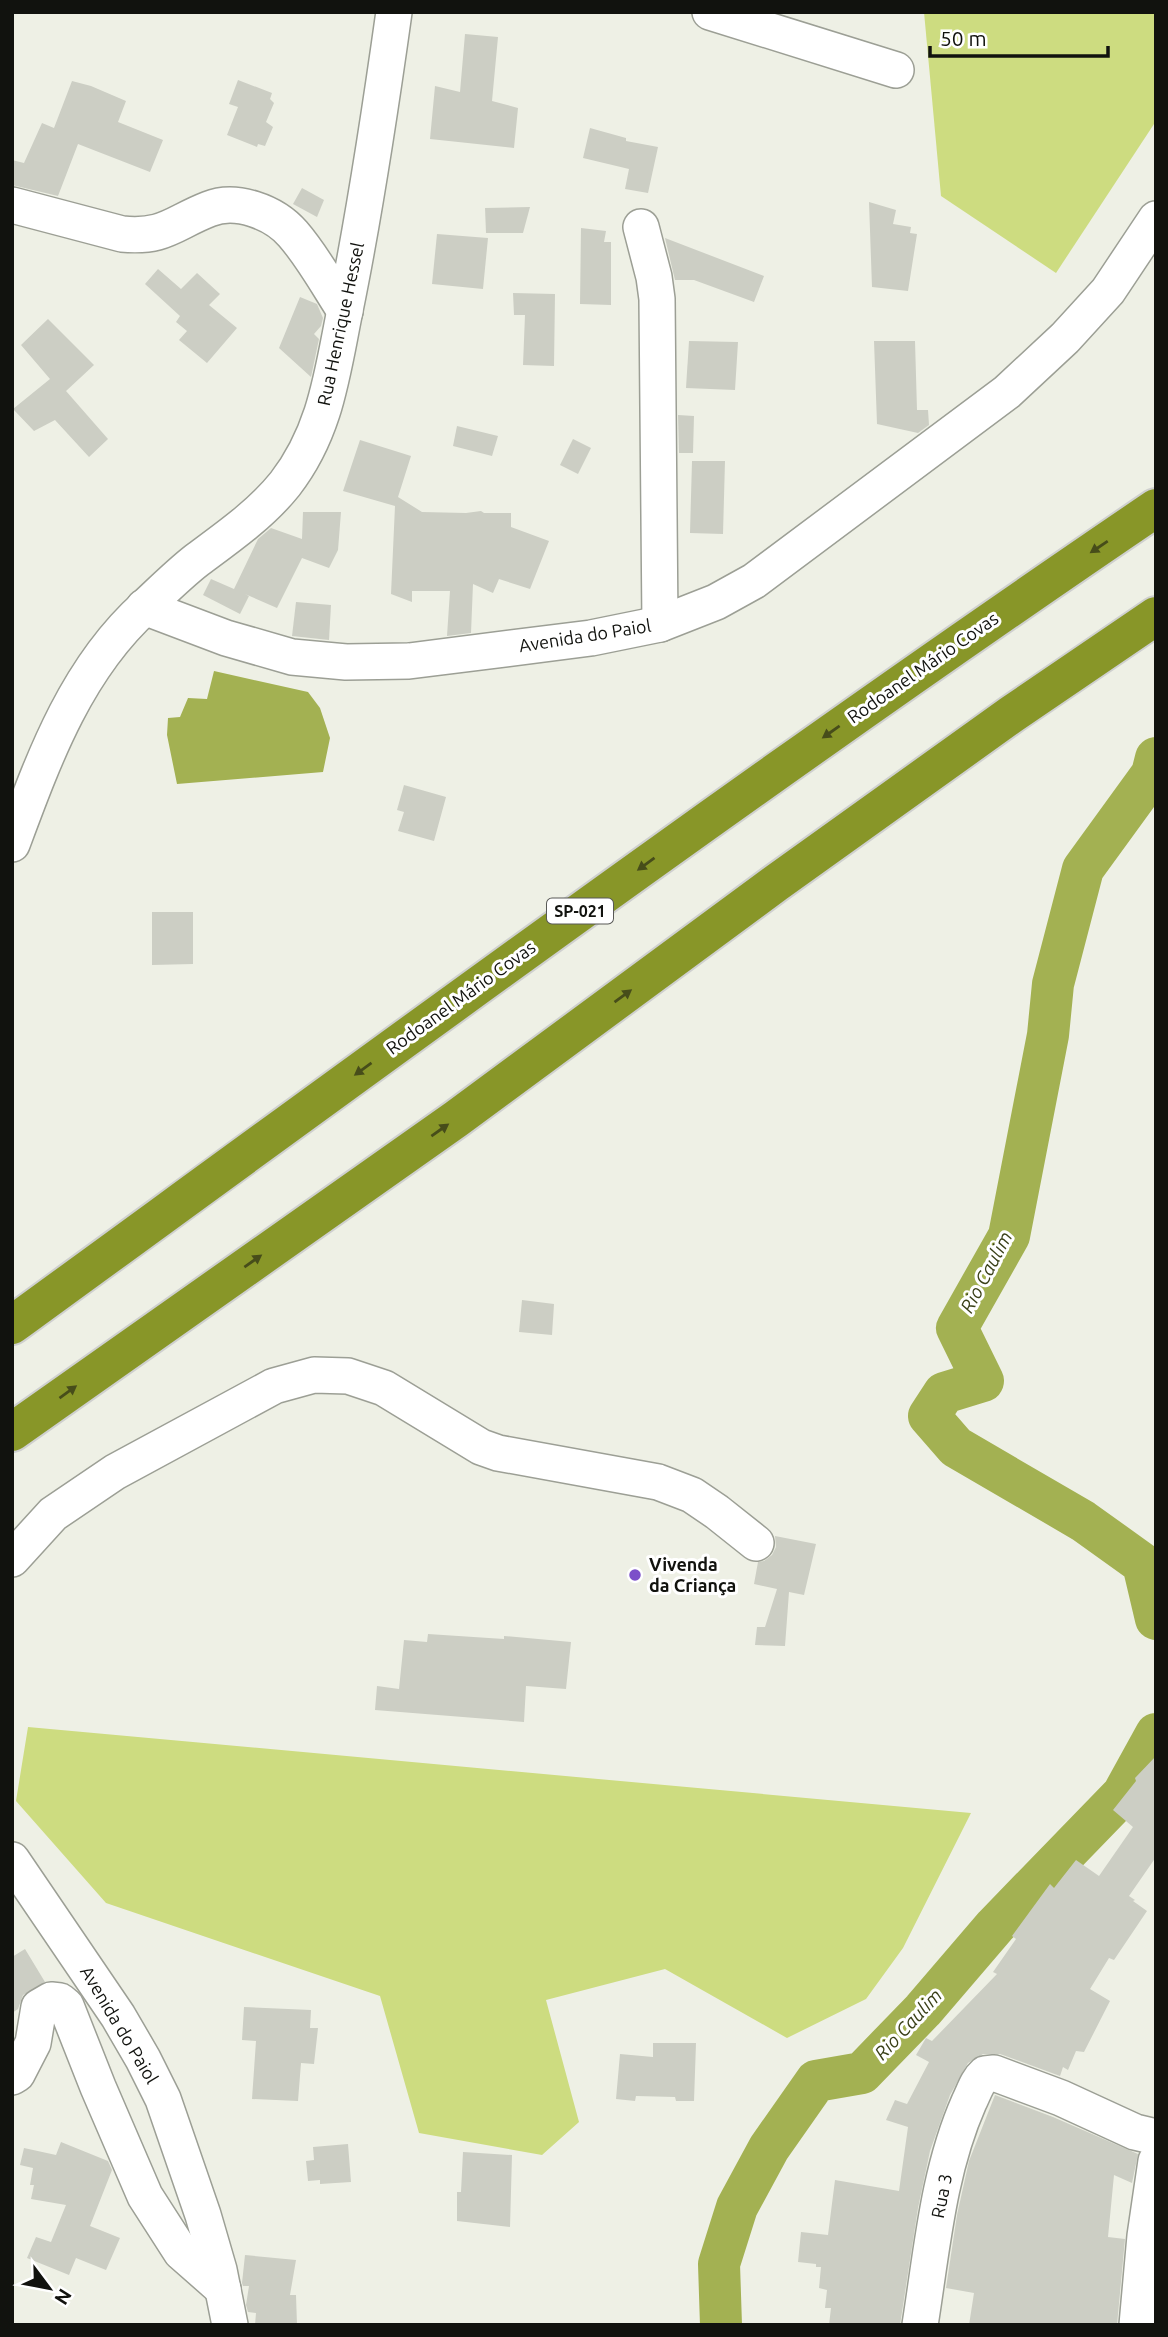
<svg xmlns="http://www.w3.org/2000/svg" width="1168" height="2337" viewBox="0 0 1168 2337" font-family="Ubuntu,sans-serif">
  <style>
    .green { fill: #cddc80 }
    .water { fill: #a3b152 }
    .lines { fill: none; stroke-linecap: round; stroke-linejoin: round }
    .river { stroke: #a3b152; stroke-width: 42 }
    .building { fill: #cccec4 }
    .minor-casing { stroke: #9c9f95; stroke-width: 38 }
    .highway-casing { stroke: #cfd0cf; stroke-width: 42 }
    .minor { stroke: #fff; stroke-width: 35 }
    .highway { stroke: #889628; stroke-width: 38 }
    .oneway { fill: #474d1a }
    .poi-dot { fill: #7c50c9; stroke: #fff; stroke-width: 2.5 }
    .labels { text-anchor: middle; stroke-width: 6; stroke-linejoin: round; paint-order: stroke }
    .shield { fill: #fff; stroke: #585956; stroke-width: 2 }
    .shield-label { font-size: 16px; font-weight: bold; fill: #11120e }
    .street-label { font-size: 18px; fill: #11120e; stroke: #fff }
    .poi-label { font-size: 18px; font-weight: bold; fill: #11120e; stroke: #fff; text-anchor: start }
    .water-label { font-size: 19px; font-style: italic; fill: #3a4018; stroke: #fff }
  </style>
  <rect width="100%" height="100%" fill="#eef0e5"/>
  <g class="green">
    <polygon points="924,12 1156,12 1156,121 1056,273 941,196"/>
    <polygon points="28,1727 971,1813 903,1948 866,1999 787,2038 665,1969 546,2000 579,2122 542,2155 419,2133 380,1996 106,1903 16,1801"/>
  </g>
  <polygon class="water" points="214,671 308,692 320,708 330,738 323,772 177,784 167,735 168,718 180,717 188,698 207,699"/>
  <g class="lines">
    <g class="river">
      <polyline points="1156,758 1152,774 1083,869 1053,984 1048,1035 1009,1236 957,1328 983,1381 944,1393 929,1416 956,1447 1083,1521 1143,1564 1156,1619"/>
      <polyline points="721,2325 719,2264 737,2207 769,2148 816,2081 862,2073 923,2010 995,1926 1123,1794 1156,1734"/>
    </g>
  </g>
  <g class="building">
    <polygon points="465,34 498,37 492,101 518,108 514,148 430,139 435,86 460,92"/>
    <polygon points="238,80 272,93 270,99 274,103 266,122 273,127 265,146 258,144 257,147 227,135 238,107 229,104"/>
    <polygon points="72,81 91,86 126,101 118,122 163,140 150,172 78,144 58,196 12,185 12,160 24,163 42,123 54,128"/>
    <polygon points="590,128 626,138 626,141 658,147 648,193 625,189 629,169 583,158"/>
    <polygon points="302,188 324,200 317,217 293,204"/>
    <polygon points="869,202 896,210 893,224 911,227 910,233 917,234 908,291 872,287"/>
    <polygon points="530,207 523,233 486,233 485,208"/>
    <polygon points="581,228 606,231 604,242 611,242 611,305 580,304"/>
    <polygon points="437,234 488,238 483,289 432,284"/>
    <polygon points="665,238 764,276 754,302 694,280 675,280"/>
    <polygon points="158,269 181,289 197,273 220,294 209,305 237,328 207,363 179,340 187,331 176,322 180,316 145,284"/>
    <polygon points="513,293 555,294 554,366 523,365 525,315 514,315"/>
    <polygon points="300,297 317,304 323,318 321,326 314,334 319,339 311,377 279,348"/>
    <polygon points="48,319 94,365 66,391 108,439 89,457 55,420 34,431 13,409 50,379 21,345"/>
    <polygon points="689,341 738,342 735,390 686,388"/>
    <polygon points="874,341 915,341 917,410 928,410 929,425 918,433 877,424"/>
    <polygon points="678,415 694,416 693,453 679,453"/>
    <polygon points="457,426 498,436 492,456 453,446"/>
    <polygon points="573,439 591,448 578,474 560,465"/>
    <polygon points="360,440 411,456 398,497 422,512 466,513 481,511 484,513 511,513 511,527 549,541 530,589 499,579 493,593 473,584 471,633 447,636 450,591 412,591 412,602 391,594 395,506 343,491"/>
    <polygon points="692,461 725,461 723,534 690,533"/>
    <polygon points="303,512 341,512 338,550 329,568 302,558 277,608 245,594 249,596 240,614 203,595 211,579 234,589 258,539 271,528 302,539"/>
    <polygon points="296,602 331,605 329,640 292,636"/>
    <polygon points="404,785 446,797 434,841 398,831 404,812 397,810"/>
    <polygon points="152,912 193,912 193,964 152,965"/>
    <polygon points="522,1300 554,1304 552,1335 519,1332"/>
    <polygon points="775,1536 816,1544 804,1595 789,1592 785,1646 755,1645 757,1627 765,1627 777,1589 754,1584 758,1562 764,1561 772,1555 776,1547"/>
    <polygon points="428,1634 504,1639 504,1636 571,1642 566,1689 526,1686 524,1722 375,1710 377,1686 399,1689 404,1640 427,1642"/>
    <polygon points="1156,1756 1156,1857 1129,1896 1135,1900 1133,1901 1147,1911 1114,1960 1109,1958 1090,1989 1110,2001 1084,2052 1076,2051 1068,2070 1063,2067 1060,2076 1000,2054 983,2054 968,2063 950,2095 930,2151 918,2208 900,2325 829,2325 831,2308 825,2308 827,2290 819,2288 821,2267 816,2267 816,2264 798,2262 801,2232 828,2235 835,2180 899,2191 908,2127 886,2120 895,2100 907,2104 929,2062 916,2055 926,2038 932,2041 997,1974 993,1972 1016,1939 1012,1936 1050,1884 1054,1888 1076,1860 1099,1876 1133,1827 1113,1810 1136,1781 1135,1778"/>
    <polygon points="25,1949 45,1982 23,1995 18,2009 12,2013 12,1957"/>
    <polygon points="244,2007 311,2010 310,2028 318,2028 314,2064 301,2063 298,2101 252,2099 256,2041 242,2040"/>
    <polygon points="653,2043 696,2043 694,2101 676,2101 675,2097 636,2096 635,2101 616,2099 620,2054 653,2057"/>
    <polygon points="995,2095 1053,2117 1138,2154 1132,2183 1114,2175 1108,2237 1125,2239 1117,2325 969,2325 974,2293 946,2288 957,2215 969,2161"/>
    <polygon points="61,2142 108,2161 112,2170 90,2226 120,2238 106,2270 76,2258 69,2275 27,2258 36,2237 51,2242 66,2205 31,2199 34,2185 30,2185 33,2168 20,2165 24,2148 56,2155"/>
    <polygon points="348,2144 351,2182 320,2184 320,2180 308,2181 306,2161 314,2160 313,2147"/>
    <polygon points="463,2152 512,2155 510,2227 457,2221 457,2192 461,2192"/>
    <polygon points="245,2255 296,2260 290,2295 296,2295 297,2325 255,2325 256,2313 248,2312 246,2305 249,2286 243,2286 242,2283"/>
  </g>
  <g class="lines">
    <g class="minor-casing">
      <g id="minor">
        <polyline points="710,12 896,70"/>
        <path d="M 12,205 L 122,234 C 165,238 173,223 209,209 C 236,198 274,212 293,234 C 313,257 328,285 345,311"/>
        <polyline points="641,227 654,277 657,299 660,624"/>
        <polyline points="144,607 226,638 292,657 346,662 409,661 591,638 660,624 716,602 754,581 1007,392 1065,338 1108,291 1156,219"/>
        <path d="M 12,844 C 44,758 76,669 146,606 C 162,591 179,574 197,560 C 228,537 261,514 285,484 C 326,431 332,374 345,310 C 365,212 380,112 394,12"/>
        <polyline points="12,1559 53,1514 115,1472 274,1386 314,1375 348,1376 384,1388 481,1447 498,1453 658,1482 692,1495 717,1512 756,1543"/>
        <polyline points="12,1860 118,2016 143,2059 163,2099 203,2215 219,2270 230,2325"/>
        <polyline points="12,2077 17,2074 33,2043 39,2007 51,2000 60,2001 66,2006 98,2087 145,2196 181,2252 223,2289"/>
        <path d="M 920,2325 C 932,2250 938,2172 969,2102 C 974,2092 977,2081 985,2074 L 994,2073 L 1061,2098 L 1135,2132 L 1156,2137"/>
        <polyline points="1137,2325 1145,2236 1156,2161"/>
      </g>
    </g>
    <g class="highway-casing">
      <g id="highway">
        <path d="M 12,1325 C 391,1049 768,771 1156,508"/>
        <polyline points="12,1432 456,1119 776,883 1012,714 1156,616"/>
      </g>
    </g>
    <use href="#minor" class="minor"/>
    <use href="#highway" class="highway"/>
  </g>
  <defs><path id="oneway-solid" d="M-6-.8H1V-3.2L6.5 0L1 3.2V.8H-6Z" transform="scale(1.75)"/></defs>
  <g class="oneway">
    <use href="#oneway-solid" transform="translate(1099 547) rotate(146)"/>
    <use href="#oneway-solid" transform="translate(831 732) rotate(145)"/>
    <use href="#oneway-solid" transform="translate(646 864) rotate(144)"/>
    <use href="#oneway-solid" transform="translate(623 996) rotate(-36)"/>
    <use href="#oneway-solid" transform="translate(363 1069) rotate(144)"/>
    <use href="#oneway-solid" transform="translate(440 1130) rotate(-35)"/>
    <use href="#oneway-solid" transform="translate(253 1261) rotate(-35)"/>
    <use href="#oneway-solid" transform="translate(68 1392) rotate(-36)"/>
  </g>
  <circle class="poi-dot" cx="635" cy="1575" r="7"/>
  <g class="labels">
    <rect class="shield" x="547" y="898.5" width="66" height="25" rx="5"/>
    <g class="shield-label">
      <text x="580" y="917">SP-021</text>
    </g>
    <g class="street-label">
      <text transform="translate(341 324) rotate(-78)" y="6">Rua Henrique Hessel</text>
      <text transform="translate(585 636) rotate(-9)" y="6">Avenida do Paiol</text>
      <text transform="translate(923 668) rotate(-35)" y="6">Rodoanel Mário Covas</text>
      <text transform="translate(461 998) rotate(-36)" y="6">Rodoanel Mário Covas</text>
      <text transform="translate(119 2025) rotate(59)" y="6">Avenida do Paiol</text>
      <text transform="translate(942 2196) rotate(-79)" y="6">Rua 3</text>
    </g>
    <g class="poi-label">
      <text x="649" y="1571">Vivenda<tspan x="649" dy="21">da Criança</tspan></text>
    </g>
    <g class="water-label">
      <text transform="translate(986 1272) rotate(-62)" y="7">Rio Caulim</text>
      <text transform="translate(908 2024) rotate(-47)" y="7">Rio Caulim</text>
    </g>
  </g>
  <rect width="1168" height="2337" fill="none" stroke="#11120e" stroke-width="28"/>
  <g transform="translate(49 2288) rotate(122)" stroke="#ffffff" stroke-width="5" paint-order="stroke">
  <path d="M0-5L12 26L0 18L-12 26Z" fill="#11120e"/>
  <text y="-10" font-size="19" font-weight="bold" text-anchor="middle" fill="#11120e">N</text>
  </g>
  <path d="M930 46v10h178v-10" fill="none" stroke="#11120e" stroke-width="3.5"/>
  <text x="940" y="46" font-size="21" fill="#11120e" stroke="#ffffff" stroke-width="5" paint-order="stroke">50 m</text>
</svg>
